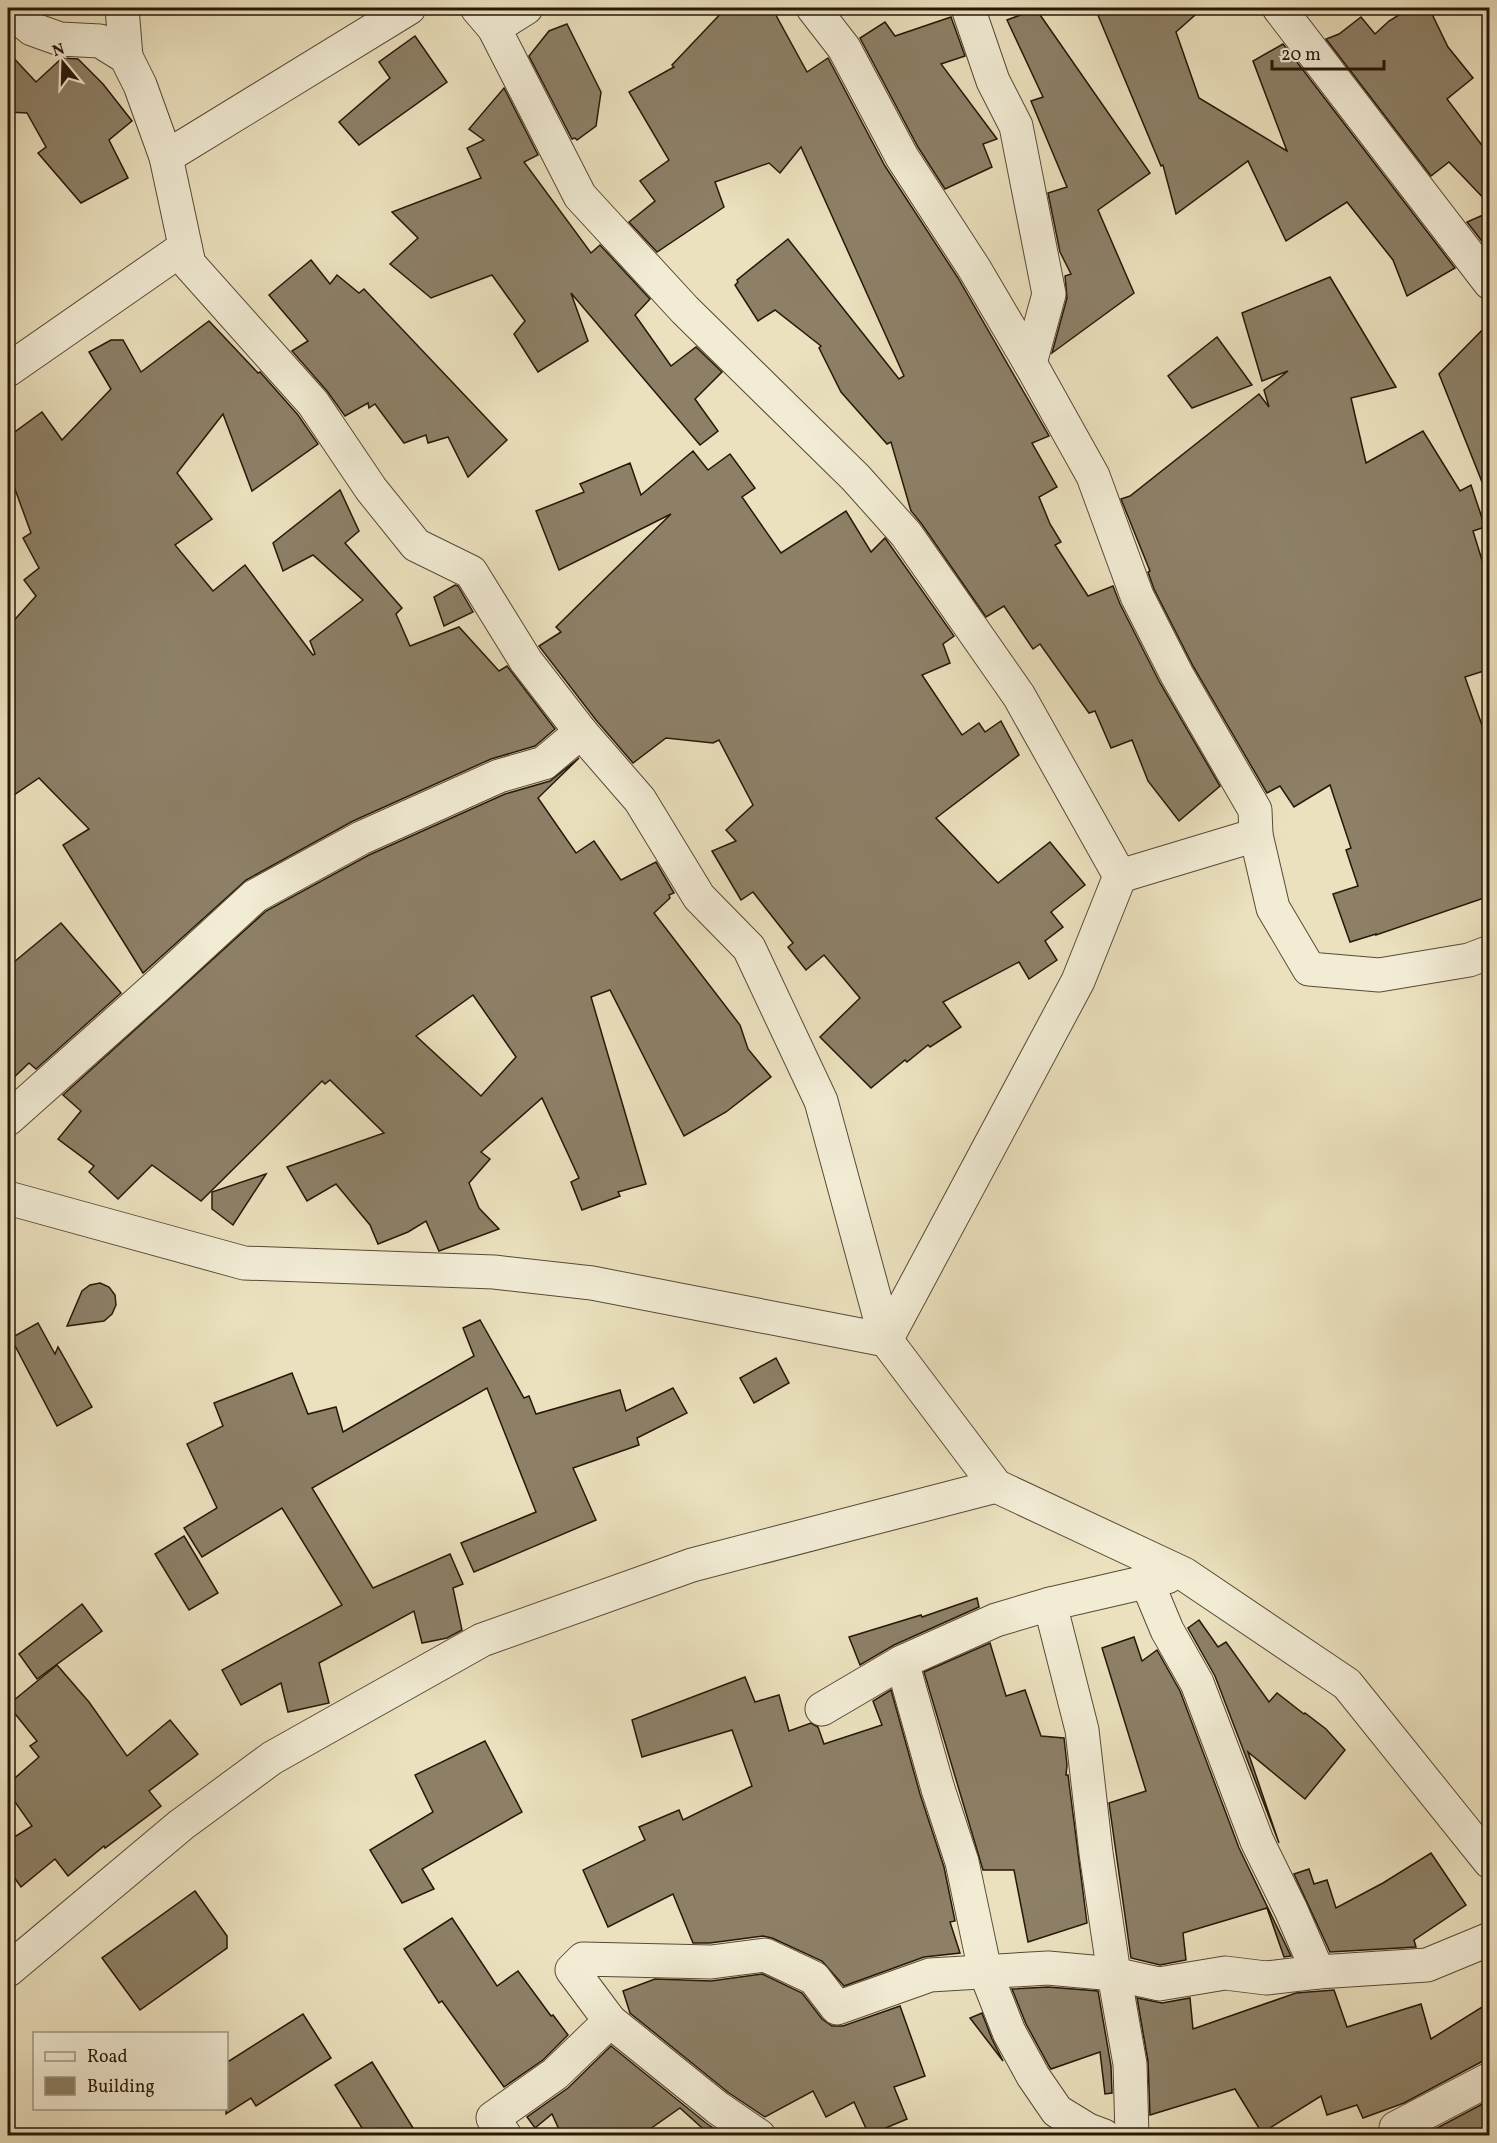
<svg xmlns="http://www.w3.org/2000/svg" width="1497" height="2143" viewBox="0 0 1497 2143" font-family="Vollkorn,serif">
  <style>
    .building { fill: #8d8067; stroke: #281708; stroke-width: 1.5; fill-rule: evenodd }
    .lines { fill: none; stroke-linecap: round; stroke-linejoin: round }
    .minor-casing { stroke: #594a36; stroke-width: 35 }
    .minor { stroke: #f2ecd5; stroke-width: 33 }
  </style>
  <rect width="100%" height="100%" fill="#ebe1be"/>
  <filter id="stains"><feTurbulence type="fractalNoise" baseFrequency=".00333" numOctaves="4"/><feColorMatrix values="0 0 0 0 .2 0 0 0 0 .09 0 0 0 0 .02 0 0 0 .5 -.17"/></filter>
  <radialGradient id="worn" r=".72"><stop offset=".6" stop-color="#630" stop-opacity="0"/><stop offset="1" stop-color="#630" stop-opacity=".3"/></radialGradient>
  <g class="building">
    <polygon points="726,8 772,8 807,72 828,58 885,166 958,278 1049,436 1032,443 1057,487 1039,497 1050,524 1061,542 1055,545 1088,596 1113,586 1120,604 1160,683 1220,786 1179,821 1148,781 1132,740 1111,748 1095,711 1089,713 1040,644 1033,649 1004,606 986,617 921,523 911,511 891,442 887,444 841,392 819,348 821,346 775,310 758,321 735,285 738,282 737,280 788,239 899,379 904,376 801,147 780,173 769,163 715,182 724,207 657,252 629,222 655,201 640,181 669,160 629,92 674,67 672,65"/>
    <polygon points="1095,8 1203,8 1176,32 1199,98 1287,151 1253,61 1283,44 1455,268 1407,296 1393,260 1347,202 1286,241 1248,161 1176,214 1163,165 1161,166"/>
    <polygon points="1410,8 1429,8 1448,47 1473,78 1447,99 1490,156 1490,205 1449,162 1431,176 1326,39 1339,34 1361,17 1375,34 1389,21"/>
    <polygon points="1036,9 1150,173 1098,210 1134,293 1052,353 1067,298 1065,276 1071,274 1060,252 1048,193 1067,187 1031,101 1043,97 1007,20"/>
    <polygon points="951,17 965,56 941,64 997,139 983,144 992,167 945,189 918,147 860,38 885,22 895,36"/>
    <polygon points="567,24 601,92 596,126 577,140 575,138 572,139 529,56 549,31"/>
    <polygon points="415,36 447,82 359,145 339,122 390,78 379,62"/>
    <polygon points="8,52 36,82 62,58 78,59 103,84 132,121 109,140 128,178 81,203 38,153 46,147 27,113 8,112"/>
    <polygon points="504,88 538,155 524,162 591,253 600,245 650,299 635,315 671,366 696,347 722,372 695,399 718,431 700,445 571,293 588,341 538,372 514,334 525,321 492,275 431,298 390,264 418,238 392,212 481,178 467,148 484,140 469,129"/>
    <polygon points="1490,212 1490,248 1488,249 1467,222"/>
    <polygon points="311,260 330,284 337,275 359,293 364,289 507,440 468,477 448,437 428,443 426,435 404,443 375,404 369,408 368,403 345,416 327,391 292,351 308,341 269,295"/>
    <polygon points="1330,277 1396,387 1351,398 1366,463 1423,431 1460,491 1471,485 1485,527 1473,531 1490,586 1490,669 1465,677 1490,748 1490,896 1376,935 1376,934 1350,942 1333,894 1358,886 1346,850 1351,848 1330,785 1294,807 1280,786 1267,793 1193,666 1154,589 1148,572 1150,571 1121,499 1130,496 1259,394 1269,407 1264,390 1288,371 1262,381 1242,313"/>
    <polygon points="209,321 258,373 260,372 298,415 318,444 252,491 223,414 177,473 212,519 175,545 213,591 245,565 313,655 315,654 310,641 363,600 313,555 283,571 273,543 340,490 359,531 345,543 402,608 396,614 410,646 459,627 499,671 507,666 555,729 535,746 491,759 353,821 246,880 143,973 63,845 89,829 39,778 8,799 8,627 36,596 24,580 39,568 23,538 31,533 8,470 8,437 42,412 62,440 111,389 89,352 111,340 123,340 141,372"/>
    <polygon points="1490,322 1490,496 1488,497 1439,374"/>
    <polygon points="1217,337 1252,385 1192,408 1168,376"/>
    <polygon points="693,451 708,470 730,454 755,488 742,497 781,553 846,511 871,552 885,538 954,636 943,644 950,663 922,675 962,735 979,723 985,732 1001,721 1019,755 936,818 998,883 1050,842 1085,885 1051,912 1063,927 1045,941 1057,960 1029,979 1019,962 943,1002 961,1027 930,1047 928,1045 907,1062 905,1060 871,1088 820,1037 860,998 824,955 806,970 788,947 793,943 753,892 741,900 712,851 736,841 726,830 753,805 719,740 713,743 666,738 633,763 596,720 539,646 561,632 556,627 671,514 559,570 536,511 584,492 580,484 630,463 641,495"/>
    <polygon points="455,585 458,586 473,612 444,626 434,597"/>
    <path d="M 579,758 L 538,798 L 576,853 L 594,841 L 621,880 L 656,862 L 674,893 L 669,895 L 670,898 L 654,913 L 740,1025 L 748,1049 L 771,1077 L 726,1112 L 684,1136 L 610,990 L 591,997 L 646,1184 L 618,1192 L 620,1196 L 582,1210 L 571,1182 L 579,1178 L 542,1098 L 481,1152 L 490,1159 L 469,1183 L 479,1208 L 499,1229 L 439,1251 L 426,1221 L 408,1232 L 378,1244 L 370,1225 L 336,1184 L 307,1201 L 287,1167 L 384,1133 L 330,1080 L 325,1084 L 322,1081 L 201,1201 L 152,1165 L 118,1199 L 89,1172 L 94,1166 L 58,1139 L 81,1111 L 63,1095 L 266,911 L 369,855 L 505,794 L 550,781 ZM 473,995 L 516,1057 L 481,1096 L 416,1036 Z"/>
    <polygon points="61,923 121,993 36,1069 29,1063 8,1083 8,967"/>
    <polygon points="266,1174 233,1225 212,1209 212,1192"/>
    <polygon points="100,1283 109,1287 115,1295 116,1305 112,1314 104,1321 67,1326 82,1291 90,1285"/>
    <polygon points="480,1320 524,1398 529,1396 536,1414 620,1390 626,1411 673,1388 687,1413 637,1438 639,1445 573,1468 596,1520 474,1572 461,1543 536,1512 487,1388 312,1488 373,1588 450,1554 463,1584 453,1588 462,1630 447,1638 422,1643 414,1611 319,1663 329,1703 288,1712 281,1683 241,1705 222,1670 342,1605 282,1508 202,1557 184,1528 217,1508 187,1444 223,1426 214,1403 292,1373 308,1414 336,1407 343,1432 474,1356 463,1328"/>
    <polygon points="38,1323 55,1354 58,1347 92,1407 57,1426 11,1338"/>
    <polygon points="776,1358 789,1383 754,1403 740,1378"/>
    <polygon points="184,1536 218,1593 189,1610 155,1554"/>
    <polygon points="977,1598 979,1607 894,1645 860,1665 849,1637 921,1615 922,1617"/>
    <polygon points="82,1604 102,1631 37,1679 19,1654"/>
    <polygon points="1199,1620 1218,1647 1226,1642 1269,1702 1277,1693 1304,1714 1305,1713 1326,1729 1345,1750 1305,1799 1248,1752 1279,1843 1215,1676 1188,1628"/>
    <polygon points="1134,1637 1142,1661 1157,1650 1180,1691 1239,1848 1291,1956 1284,1957 1267,1908 1183,1933 1186,1960 1160,1965 1131,1958 1109,1803 1146,1791 1102,1648"/>
    <polygon points="990,1643 1006,1696 1025,1690 1041,1736 1064,1738 1067,1765 1066,1775 1068,1775 1087,1923 1028,1942 1014,1870 983,1870 924,1672"/>
    <polygon points="57,1665 89,1702 127,1756 170,1720 198,1754 149,1791 161,1806 105,1848 104,1846 68,1876 55,1859 21,1887 8,1869 8,1841 32,1826 8,1792 8,1784 39,1757 30,1746 37,1741 8,1705"/>
    <polygon points="745,1677 755,1702 779,1695 789,1731 811,1723 818,1727 824,1744 882,1725 873,1701 891,1690 920,1794 944,1867 955,1921 950,1922 960,1953 924,1957 844,1986 822,1961 772,1938 763,1936 710,1943 693,1943 673,1894 608,1927 583,1870 645,1840 639,1827 679,1810 683,1820 752,1786 732,1730 642,1757 632,1720"/>
    <polygon points="485,1741 522,1812 422,1869 434,1889 402,1903 370,1850 433,1812 415,1775"/>
    <polygon points="1431,1853 1466,1905 1414,1940 1416,1947 1330,1952 1294,1874 1309,1869 1314,1884 1327,1880 1336,1908 1383,1883"/>
    <polygon points="195,1891 227,1936 227,1948 140,2010 102,1958"/>
    <polygon points="452,1918 497,1986 518,1971 551,2016 553,2015 568,2035 543,2060 504,2087 442,2001 439,2003 404,1949"/>
    <polygon points="762,1974 802,1993 822,2019 832,2026 843,2026 900,2006 925,2076 894,2087 907,2119 869,2135 854,2102 826,2117 813,2091 765,2117 729,2093 630,2013 623,1991 655,1979 711,1981"/>
    <polygon points="1048,1987 1098,1991 1111,2066 1112,2093 1105,2094 1100,2052 1051,2069 1049,2066 1026,2024 1012,1989"/>
    <polygon points="1334,1990 1347,2027 1421,2004 1431,2039 1490,2002 1490,2060 1481,2062 1404,2103 1363,2118 1357,2105 1327,2115 1321,2096 1262,2133 1235,2089 1150,2115 1148,2061 1137,1998 1162,2003 1190,1998 1193,2029 1296,1993"/>
    <polygon points="982,2013 992,2039 1003,2061 970,2018"/>
    <polygon points="303,2014 331,2058 256,2106 251,2098 226,2114 226,2063"/>
    <polygon points="611,2046 706,2123 725,2136 711,2136 680,2108 640,2136 562,2136 552,2114 535,2128 527,2117 568,2088"/>
    <polygon points="372,2062 418,2136 367,2136 335,2085"/>
    <polygon points="1490,2100 1490,2136 1422,2136"/>
  </g>
  <g class="lines">
    <g class="minor-casing">
      <g id="minor">
        <polyline points="122,8 126,57"/>
        <polyline points="409,8 166,157 189,264 313,403 371,489 416,545 471,572 526,661 581,732 640,800 699,897 749,948 821,1101 886,1340"/>
        <polyline points="477,8 494,28 580,196 685,310 856,478 906,534 1019,696 1120,876"/>
        <polyline points="813,8 844,48 902,157 974,268 1030,363 1093,476 1137,596 1177,675 1255,810 1256,835"/>
        <polyline points="968,8 993,81 1016,126 1049,294 1030,363"/>
        <polyline points="1279,8 1490,283"/>
        <polyline points="8,9 32,29 60,39 100,41 126,57 140,85 166,157"/>
        <polyline points="494,28 526,8"/>
        <polyline points="8,370 185,247"/>
        <polyline points="1120,876 1256,835 1273,908 1309,969 1379,975 1469,960 1490,952"/>
        <polyline points="8,1119 156,987 255,896 361,838 499,776 544,763 581,732"/>
        <polyline points="8,1198 244,1263 494,1272 592,1283 886,1340 996,1486 1184,1574 1347,1684 1490,1862"/>
        <polyline points="886,1340 1078,981 1120,876"/>
        <polyline points="1147,1582 1167,1630 1197,1683 1257,1841 1291,1910 1318,1972"/>
        <polyline points="1050,1604 1082,1730 1096,1853 1114,1974 1130,2064 1132,2136"/>
        <polyline points="902,1662 938,1789 962,1862 985,1971 1009,2032 1033,2076 1057,2111 1088,2130 1104,2136"/>
        <polyline points="822,1709 902,1662 996,1620 1050,1604 1167,1577"/>
        <polyline points="8,1970 181,1825 272,1758 482,1640 692,1565 996,1486"/>
        <polyline points="505,2136 493,2118 555,2074 610,2021"/>
        <polyline points="759,2136 718,2108 610,2021 572,1970 583,1959 711,1962 765,1955 814,1978 837,2008 930,1975 1048,1968 1114,1974 1159,1984 1225,1973 1266,1978 1318,1972 1427,1965 1490,1939"/>
        <polyline points="1398,2136 1396,2128 1490,2079"/>
      </g>
    </g>
    <use href="#minor" class="minor"/>
  </g>
  <rect width="1497" height="2143" fill="none" stroke="#ebe1be" stroke-width="30"/>
  <rect x="9" y="9" width="1479" height="2125" fill="none" stroke="#281708" stroke-width="3"/>
  <rect x="15" y="15" width="1467" height="2113" fill="none" stroke="#281708" stroke-width="1.5"/>
  <rect x="33" y="2032" width="195" height="78" fill="#f2ecd5" stroke="#a19783" stroke-width="1.5"/>
  <rect x="45" y="2052" width="30" height="9" fill="#f2ecd5" stroke="#a19783" stroke-width="1.5"/>
  <text x="87" y="2062" font-size="18" fill="#281708">Road</text>
  <rect x="45" y="2077" width="30" height="18" fill="#8d8067" stroke="#a19783" stroke-width="1.5"/>
  <text x="87" y="2092" font-size="18" fill="#281708">Building</text>
  <g transform="translate(63 63) rotate(341)" stroke="#f2ecd5" stroke-width="4.5" paint-order="stroke">
  <path d="M0-4.5L10 22L0 15L-10 22Z" fill="#281708"/>
  <text y="-9" font-size="16" font-weight="bold" text-anchor="middle" fill="#281708">N</text>
  </g>
  <path d="M1272 60v9h112v-9" fill="none" stroke="#281708" stroke-width="3"/>
  <text x="1281" y="60" font-size="18" fill="#281708" stroke="#f2ecd5" stroke-width="4.5" paint-order="stroke">20 m</text>
  <rect width="100%" height="100%" filter="url(#stains)"/>
  <rect width="100%" height="100%" fill="url(#worn)"/>
</svg>
